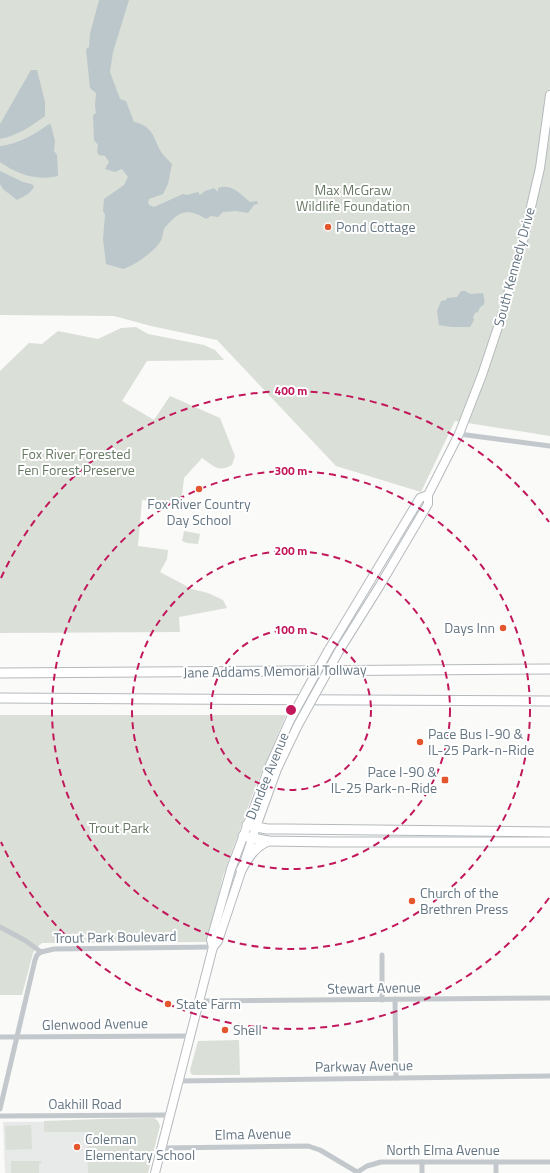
<svg xmlns="http://www.w3.org/2000/svg" width="550" height="1173" viewBox="0 0 550 1173" font-family="'Titillium Web',sans-serif">
  <style>
    .built { fill: #e8e9e9 }
    .green { fill: #dadfd7 }
    .water { fill: #bbc7cb }
    .lines { fill: none; stroke-linecap: round; stroke-linejoin: round }
    .primary-casing { stroke: #b5babe; stroke-width: 10 }
    .motorway-casing { stroke: #b4b9bd; stroke-width: 11 }
    .minor { stroke: #c3c8cc; stroke-width: 5 }
    .primary { stroke: #fff; stroke-width: 8 }
    .motorway { stroke: #fff; stroke-width: 9 }
    .primary-bridge-casing { stroke: #b5babe; stroke-width: 10; stroke-linecap: butt }
    .primary-bridge { stroke: #fff; stroke-width: 8 }
    .ring { fill: none; stroke: #c2185b; stroke-width: 2; stroke-dasharray: 7 5 }
    .poi-dot { fill: #e4572e; stroke: #fff; stroke-width: 1.5 }
    .labels { text-anchor: middle; stroke-width: 4; stroke-linejoin: round; paint-order: stroke }
    .park-label { font-size: 14px; fill: #687a64; stroke: #fff }
    .poi-label { font-size: 14px; fill: #657683; stroke: #fff; text-anchor: start }
    .street-label { font-size: 14px; fill: #657683; stroke: #fff }
    .centre { fill: #c2185b; stroke: #fff; stroke-width: 2 }
    .ring-label { font-size: 12px; text-anchor: middle; font-weight: bold; fill: #c2185b; stroke: #fff; stroke-width: 4; stroke-linejoin: round; paint-order: stroke }
  </style>
  <rect width="100%" height="100%" fill="#fafaf8"/>
  <polygon class="built" points="157,1121 143,1173 5,1173 3,1122"/>
  <g class="green">
    <polygon points="0,0 550,0 550,436 455,421 421,492 336,466 217,340 151,326 114,316 0,315"/>
    <path d="M 136,327 L 148,334 L 204,345 L 215,350 L 224,360 L 147,361 L 122,401 L 154,420 L 170,396 L 220,418 L 235,456 L 232,465 C 218,473 214,466 202,458 L 184,478 L 181,504 L 142,500 L 138,546 L 168,550 L 167,559 L 160,572 L 192,589 L 208,593 L 223,600 L 227,608 L 179,617 L 180,632 L 0,633 L 0,371 L 29,343 L 42,344 L 58,331 L 98,339 L 121,328 Z"/>
    <polygon points="184,531 200,534 198,544 187,543 182,541"/>
    <polygon points="0,715 286,715 255,788 223,876 208,942 42,943 35,949 33,953 22,995 0,995"/>
    <polygon points="239,1040 240,1075 193,1075 191,1074 190,1070 198,1041"/>
    <polygon points="154,1118 158,1121 160,1126 148,1173 88,1173 87,1132 44,1132 44,1121 101,1119"/>
    <polygon points="31,1125 32,1149 6,1150 5,1126"/>
    <polygon points="11,1161 41,1161 41,1164 39,1164 39,1173 11,1173"/>
  </g>
  <g class="water">
    <path d="M 99,0 L 129,0 L 113,52 L 110,72 L 120,99 L 126,101 L 134,122 C 153,126 153,137 161,152 C 164,156 168,160 172,164 L 168,184 L 163,194 L 149,199 L 148,202 L 149,205 L 154,207 L 183,194 L 187,195 L 198,192 L 200,195 L 205,191 L 214,188 L 218,192 L 218,188 C 232,183 240,194 250,202 L 257,201 L 258,204 L 254,205 L 248,213 L 236,211 L 223,212 L 218,217 L 211,216 L 206,219 C 192,210 182,209 170,222 C 168,224 165,227 164,229 C 162,237 163,239 157,246 C 149,255 135,265 123,269 L 106,264 L 103,239 L 105,215 L 103,211 L 104,199 L 124,185 L 128,177 L 122,169 L 115,172 L 105,169 L 109,162 L 105,156 L 99,155 L 97,152 L 98,145 L 94,140 L 93,115 L 96,113 L 95,106 L 96,93 L 90,88 L 86,49 L 89,47 L 90,34 Z"/>
    <path d="M 31,70 L 37,70 L 45,102 L 45,116 C 31,126 17,136 0,139 L 0,124 Z"/>
    <path d="M 49,124 L 51,125 L 55,141 L 54,151 L 57,155 L 58,176 C 36,181 17,174 0,162 L 0,146 C 18,144 34,135 49,124 Z"/>
    <path d="M 0,171 L 23,182 L 31,184 L 34,186 C 31,194 24,196 17,200 L 3,189 L 0,184 Z"/>
    <path d="M 461,291 L 465,291 L 470,294 L 483,293 C 487,310 482,301 478,312 L 475,313 L 473,317 L 474,320 L 470,327 L 451,327 L 439,325 L 437,311 L 441,301 L 446,300 L 447,298 L 457,297 Z"/>
  </g>
  <g class="lines">
    <g class="primary-casing">
      <g id="primary">
        <polyline points="328,651 420,498 428,495"/>
        <polyline points="339,651 379,587 428,504 428,495 459,434 482,375 502,315 524,237 540,168 550,95"/>
        <polyline points="213,947 211,940 231,869 270,765 290,720"/>
        <polyline points="155,1173 213,947 218,941 256,827 277,769 298,725"/>
      </g>
    </g>
    <g class="motorway-casing">
      <g id="motorway">
        <polyline points="0,673 550,669"/>
        <polyline points="0,698 550,701"/>
        <polyline points="247,825 267,829 286,829 550,832"/>
        <polyline points="243,836 268,841 332,842 550,842"/>
        <path d="M 241,870 C 248,858 254,847 268,841"/>
      </g>
    </g>
    <g class="minor">
      <polyline points="459,434 550,446"/>
      <polyline points="0,927 26,941 41,952 54,949 213,947"/>
      <polyline points="382,955 382,1000"/>
      <polyline points="395,999 396,1078"/>
      <polyline points="199,1001 550,998"/>
      <polyline points="0,1037 190,1036"/>
      <polyline points="179,1081 550,1076"/>
      <polyline points="0,1109 35,960 37,955 41,952"/>
      <polyline points="0,1116 170,1115"/>
      <polyline points="162,1148 308,1146 320,1150 357,1172"/>
      <polyline points="356,1173 367,1166 381,1162 550,1162"/>
      <polyline points="422,1173 422,1162"/>
      <polyline points="496,1173 496,1162"/>
    </g>
    <use href="#primary" class="primary"/>
    <use href="#motorway" class="motorway"/>
    <g class="primary-bridge-casing">
      <g id="primary-bridge">
        <polyline points="290,720 328,651"/>
        <polyline points="298,725 339,651"/>
      </g>
    </g>
    <use href="#primary-bridge" class="primary-bridge"/>
  </g>
  <g class="ring">
    <circle cx="291" cy="710" r="80"/>
    <circle cx="291" cy="710" r="159"/>
    <circle cx="291" cy="710" r="239"/>
    <path d="M549 898A319 319 0 0 1 1 842M1 578A319 319 0 0 1 549 522"/>
  </g>
  <g class="poi-dot">
    <circle cx="328" cy="227" r="4"/>
    <circle cx="199" cy="489" r="4"/>
    <circle cx="503" cy="628" r="4"/>
    <circle cx="420" cy="742" r="4"/>
    <rect x="441" y="776" width="8" height="8" rx="2"/>
    <circle cx="412" cy="901" r="4"/>
    <circle cx="168" cy="1004" r="4"/>
    <circle cx="225" cy="1030" r="4"/>
    <circle cx="77" cy="1147" r="4"/>
  </g>
  <g class="labels">
    <g class="park-label">
      <text x="353" y="195">Max McGraw<tspan x="353" dy="16">Wildlife Foundation</tspan></text>
      <text x="76" y="459">Fox River Forested<tspan x="76" dy="16">Fen Forest Preserve</tspan></text>
      <text x="119" y="833">Trout Park</text>
    </g>
    <g class="poi-label">
      <text x="336" y="232">Pond Cottage</text>
      <text x="199" y="509" text-anchor="middle">Fox River Country<tspan x="199" dy="16">Day School</tspan></text>
      <text x="495" y="633" text-anchor="end">Days Inn</text>
      <text x="428" y="739">Pace Bus I-90 &amp;<tspan x="428" dy="16">IL-25 Park-n-Ride</tspan></text>
      <text x="437" y="777" text-anchor="end">Pace I-90 &amp;<tspan x="437" dy="16">IL-25 Park-n-Ride</tspan></text>
      <text x="420" y="898">Church of the<tspan x="420" dy="16">Brethren Press</tspan></text>
      <text x="176" y="1009">State Farm</text>
      <text x="233" y="1035">Shell</text>
      <text x="85" y="1144">Coleman<tspan x="85" dy="16">Elementary School</tspan></text>
    </g>
    <g class="street-label">
      <text transform="translate(514 267) rotate(-75)" y="5">South Kennedy Drive</text>
      <text transform="translate(275 671) rotate(-1)" y="5">Jane Addams Memorial Tollway</text>
      <text transform="translate(267 776) rotate(-68)" y="5">Dundee Avenue</text>
      <text transform="translate(115 937) rotate(-1)" y="5">Trout Park Boulevard</text>
      <text transform="translate(374 988) rotate(-1)" y="5">Stewart Avenue</text>
      <text transform="translate(95 1024) rotate(-1)" y="5">Glenwood Avenue</text>
      <text transform="translate(364 1066) rotate(-1)" y="5">Parkway Avenue</text>
      <text x="85" y="1109">Oakhill Road</text>
      <text transform="translate(253 1134) rotate(-1)" y="5">Elma Avenue</text>
      <text x="443" y="1155">North Elma Avenue</text>
    </g>
  </g>
  <circle cx="291" cy="710" r="6" class="centre"/>
  <g class="ring-label">
    <text x="291" y="395">400 m</text>
    <text x="291" y="475">300 m</text>
    <text x="291" y="555">200 m</text>
    <text x="291" y="634">100 m</text>
  </g>
</svg>
